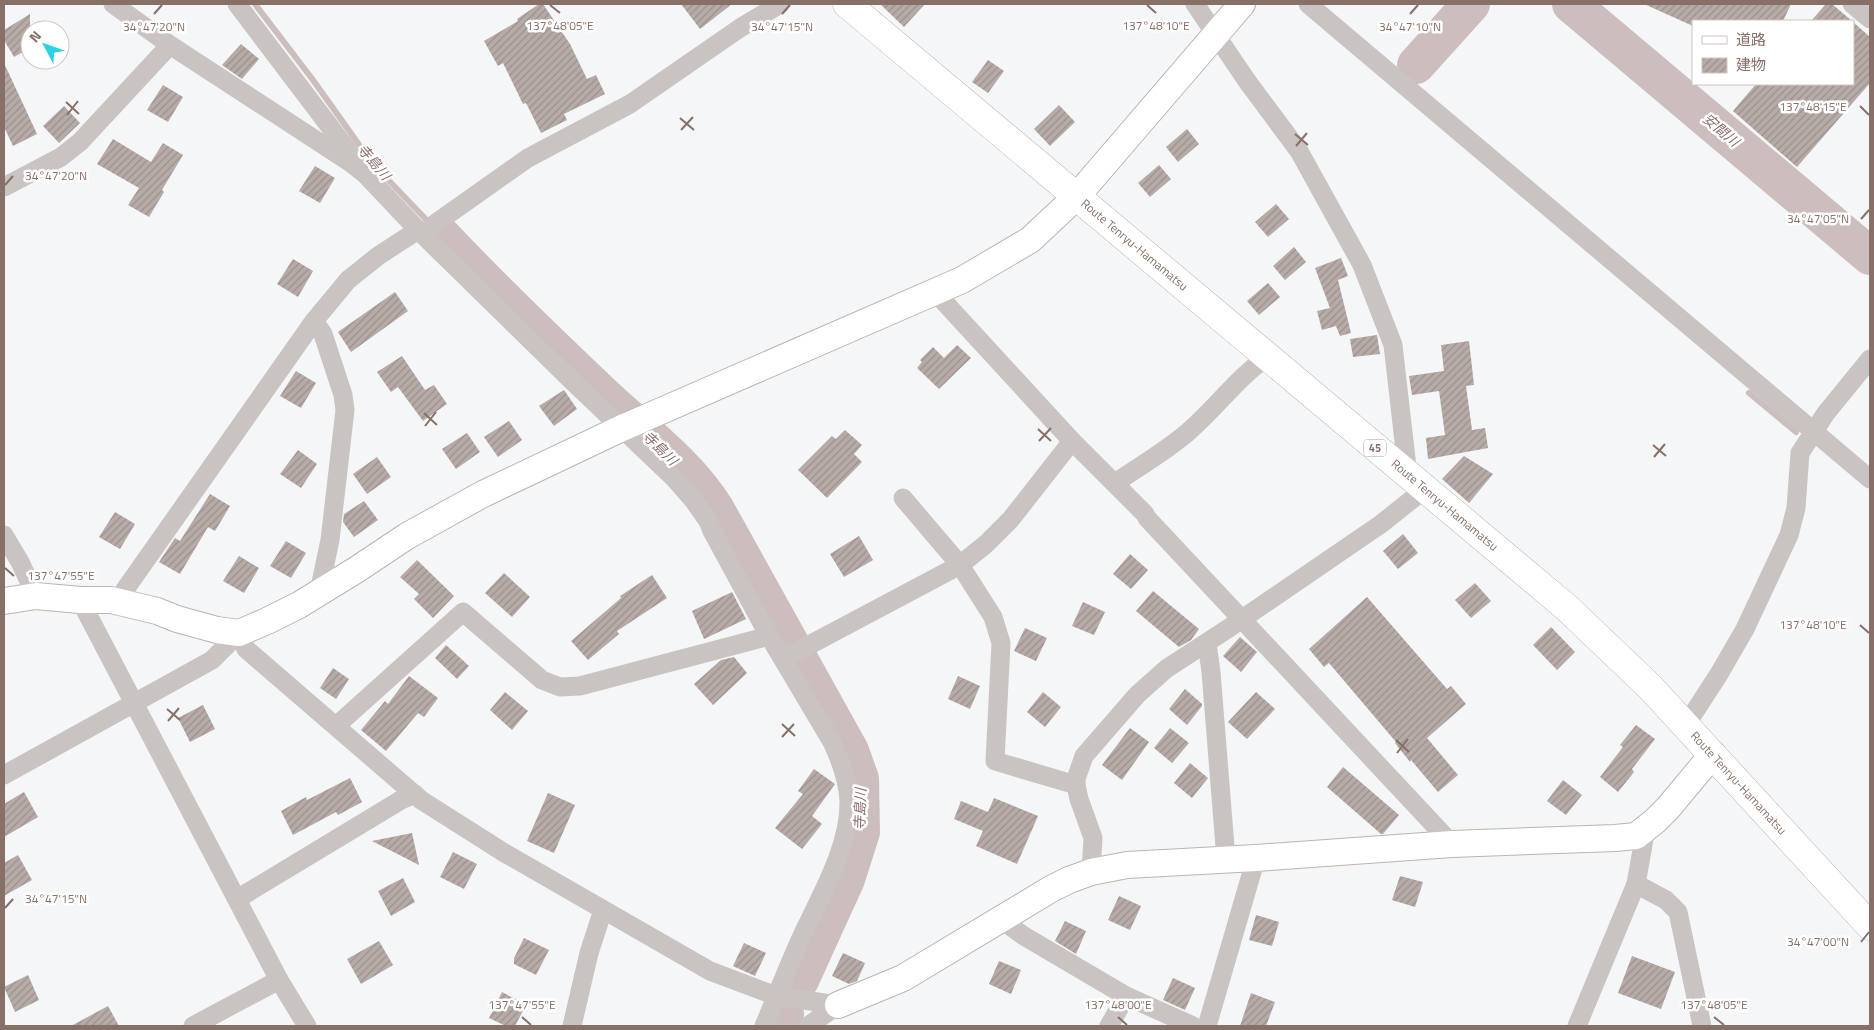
<svg xmlns="http://www.w3.org/2000/svg" width="1874" height="1030" viewBox="0 0 1874 1030" font-family="'Titillium Web','Noto Sans JP',sans-serif">
  <style>
    .lines { fill: none; stroke-linecap: round; stroke-linejoin: round }
    .stream { stroke: #ccbebd; stroke-width: 6 }
    .river { stroke: #ccbebd; stroke-width: 38 }
    .building { fill: url(#building-hatch) }
    .secondary-casing { stroke: #bcb4b1; stroke-width: 28 }
    .primary-casing { stroke: #bcb5b3; stroke-width: 29 }
    .street { stroke: #c9c4c1; stroke-width: 19 }
    .secondary { stroke: #fff; stroke-width: 26 }
    .primary { stroke: #fff; stroke-width: 28 }
    .ticks { fill: none; stroke: #867067; stroke-width: 2 }
    .labels { text-anchor: middle; stroke-width: 5; stroke-linejoin: round; paint-order: stroke }
    .shield { fill: #fff; stroke: #aa9b95; stroke-width: 1 }
    .shield-label { font-size: 11px; font-weight: bold; fill: #867067 }
    .street-label { font-size: 12px; fill: #867067; stroke: #fff }
    .water-label { font-size: 14px; font-style: italic; fill: #896c68; stroke: #fff }
    .ticks-label { font-size: 12px; text-anchor: middle; fill: #867067; stroke: #fff; stroke-width: 5; stroke-linejoin: round; paint-order: stroke }
  </style>
  <defs>
    <pattern id="building-hatch" width="6" height="6" patternUnits="userSpaceOnUse" patternTransform="scale(1.25)"><rect width="6" height="6" fill="#b7aba8"/><path d="M-1 1l2-2M0 6l6-6M5 7l2-2" fill="none" stroke="#9a908d"/></pattern>
  </defs>
  <rect width="100%" height="100%" fill="#f5f6f8"/>
  <g class="lines">
    <g class="stream">
      <polyline points="255,4 313,80 372,163 440,234"/>
      <polyline points="1749,393 1796,432"/>
    </g>
    <g class="river">
      <polyline points="1571,4 1870,256"/>
      <polyline points="1416,65 1471,4"/>
      <path d="M 440,234 C 492,289 547,342 602,394 C 641,431 688,464 716,510 L 850,751 L 860,779 L 861,832 L 846,879 L 800,980"/>
      <polyline points="780,1026 785,1014"/>
    </g>
  </g>
  <g class="building">
    <polygon points="539,4 543,4 570,44 587,79 596,75 605,94 564,114 567,120 541,133 526,103 523,104 503,63 498,66 484,41 518,21 517,19"/>
    <polygon points="681,4 732,4 700,29"/>
    <polygon points="880,4 925,4 904,27"/>
    <polygon points="1644,4 1791,4 1783,21 1693,21 1693,26"/>
    <polygon points="1826,4 1832,4 1852,21 1811,21"/>
    <polygon points="30,14 30,48 14,57 4,40 4,30"/>
    <polygon points="1853,22 1870,37 1870,83 1797,167 1733,111 1756,84 1853,84"/>
    <polygon points="241,44 259,59 242,79 222,65"/>
    <polygon points="988,60 1004,71 988,93 972,82"/>
    <polygon points="4,63 37,134 13,146 4,127"/>
    <polygon points="163,85 183,97 168,122 147,110"/>
    <polygon points="1059,105 1075,122 1050,146 1034,129"/>
    <polygon points="64,106 80,123 59,143 43,126"/>
    <polygon points="1187,129 1199,144 1178,162 1166,147"/>
    <polygon points="113,139 151,162 163,143 183,155 162,190 164,192 149,217 128,205 139,188 97,164"/>
    <polygon points="1159,165 1171,179 1150,197 1138,183"/>
    <polygon points="315,166 335,178 320,203 299,191"/>
    <polygon points="1276,204 1289,219 1268,237 1255,222"/>
    <polygon points="1294,247 1306,262 1285,280 1273,266"/>
    <polygon points="1341,258 1348,276 1338,280 1351,333 1340,336 1336,326 1322,330 1317,311 1330,308 1315,268"/>
    <polygon points="293,259 313,271 298,297 277,284"/>
    <polygon points="1268,283 1280,297 1259,315 1247,301"/>
    <polygon points="395,292 408,311 351,352 338,332"/>
    <polygon points="1377,335 1380,354 1353,357 1350,339"/>
    <polygon points="1469,341 1474,385 1466,386 1472,430 1485,428 1488,448 1428,459 1426,438 1445,435 1439,391 1412,395 1409,376 1444,371 1441,345"/>
    <polygon points="957,345 971,358 939,389 917,368 922,362 920,360 933,347 944,358"/>
    <polygon points="402,356 425,390 434,385 447,404 423,421 398,387 391,392 377,372"/>
    <polygon points="296,371 316,383 301,408 280,396"/>
    <polygon points="564,390 577,409 554,426 539,406"/>
    <polygon points="509,421 522,440 498,457 484,437"/>
    <polygon points="845,430 862,445 854,454 862,462 827,498 798,470 832,436 836,439"/>
    <polygon points="467,433 480,452 456,469 442,449"/>
    <polygon points="298,450 317,464 301,488 280,474"/>
    <polygon points="1464,456 1493,474 1469,503 1442,479"/>
    <polygon points="377,457 391,477 367,494 353,474"/>
    <polygon points="210,494 230,506 215,531 208,527 180,574 159,562 175,538 180,541"/>
    <polygon points="364,501 378,520 354,537 343,522 344,514"/>
    <polygon points="115,512 135,524 120,549 99,537"/>
    <polygon points="1403,534 1418,553 1398,569 1383,551"/>
    <polygon points="859,536 873,560 844,577 830,554"/>
    <polygon points="286,541 306,553 291,578 270,566"/>
    <polygon points="1130,554 1148,570 1131,589 1113,574"/>
    <polygon points="239,556 259,568 244,593 223,581"/>
    <polygon points="417,560 454,596 433,618 414,599 419,594 400,577"/>
    <polygon points="504,573 530,597 512,617 485,593"/>
    <polygon points="652,575 667,598 617,631 619,634 588,660 571,641 621,598 620,596"/>
    <polygon points="1475,583 1491,601 1471,618 1455,600"/>
    <polygon points="1153,591 1199,629 1191,640 1179,647 1136,611"/>
    <polygon points="732,592 746,619 704,639 692,611"/>
    <polygon points="1367,597 1447,689 1451,686 1466,704 1427,738 1458,775 1438,792 1411,760 1410,762 1395,743 1396,742 1329,663 1324,667 1309,649"/>
    <polygon points="1083,602 1105,612 1094,635 1072,626"/>
    <polygon points="1551,627 1575,652 1557,670 1533,645"/>
    <polygon points="1025,628 1047,638 1036,661 1014,651"/>
    <polygon points="1240,637 1257,652 1241,672 1223,656"/>
    <polygon points="446,645 469,666 457,679 435,658"/>
    <polygon points="734,657 747,673 713,705 694,684 721,660"/>
    <polygon points="333,668 349,679 336,699 320,688"/>
    <polygon points="409,676 438,698 424,717 418,713 386,751 361,730 385,701 388,704"/>
    <polygon points="958,676 980,686 970,709 948,699"/>
    <polygon points="1185,689 1202,704 1202,706 1187,725 1169,709"/>
    <polygon points="505,692 528,711 512,730 490,710"/>
    <polygon points="1043,692 1061,707 1045,727 1027,712"/>
    <polygon points="1256,692 1275,709 1247,739 1228,722"/>
    <polygon points="203,705 215,729 190,742 178,718"/>
    <polygon points="1636,725 1655,739 1632,769 1634,772 1618,792 1600,777 1623,747 1620,745"/>
    <polygon points="1130,728 1149,742 1122,780 1102,765"/>
    <polygon points="1170,728 1189,743 1172,763 1154,748"/>
    <polygon points="1190,763 1208,778 1192,798 1174,783"/>
    <polygon points="1343,767 1399,815 1383,834 1381,834 1327,787"/>
    <polygon points="814,769 835,784 812,816 822,824 802,849 775,828 803,794 798,791"/>
    <polygon points="350,778 362,802 338,815 336,812 293,835 281,811 306,797 307,800"/>
    <polygon points="1563,780 1582,795 1566,815 1547,801"/>
    <polygon points="24,792 38,817 4,837 4,804"/>
    <polygon points="548,793 575,805 554,853 527,841"/>
    <polygon points="994,798 1038,816 1017,864 976,846 983,831 954,819 961,801 988,812"/>
    <polygon points="412,833 419,865 372,841"/>
    <polygon points="453,852 477,864 464,889 440,877"/>
    <polygon points="18,855 32,880 4,896 4,863"/>
    <polygon points="1400,876 1423,882 1415,907 1392,900"/>
    <polygon points="403,878 415,902 391,916 378,891"/>
    <polygon points="1119,896 1141,906 1130,930 1108,920"/>
    <polygon points="1256,915 1279,922 1272,946 1249,940"/>
    <polygon points="1065,921 1086,931 1076,954 1055,941"/>
    <polygon points="524,938 549,950 536,975 514,964 514,958"/>
    <polygon points="379,941 393,965 361,984 347,959"/>
    <polygon points="744,943 766,953 755,976 733,966"/>
    <polygon points="843,953 865,963 857,981 849,984 832,976"/>
    <polygon points="1632,956 1675,972 1661,1009 1618,993"/>
    <polygon points="999,961 1021,970 1011,994 989,984"/>
    <polygon points="28,975 39,1000 15,1012 4,987"/>
    <polygon points="1173,978 1195,988 1185,1010 1163,1000"/>
    <polygon points="502,992 526,1005 515,1026 506,1026 489,1018"/>
    <polygon points="1251,993 1275,1002 1266,1026 1240,1026"/>
    <polygon points="108,1006 119,1026 71,1026"/>
  </g>
  <g class="lines">
    <g class="secondary-casing">
      <g id="secondary">
        <polyline points="4,601 36,596 80,600 111,600 157,611 177,619 217,630 239,633 267,621 299,605 356,570 407,536 483,494 622,428 962,280 1030,240 1077,196 1242,4"/>
        <polyline points="838,1005 903,978 1051,889 1069,880 1091,872 1127,865 1256,858 1452,844 1615,838 1636,836 1655,821 1668,808 1713,754"/>
      </g>
    </g>
    <g class="primary-casing">
      <g id="primary">
        <path id="s1" d="M 847,4 L 1566,607 L 1650,687 L 1870,926"/>
      </g>
    </g>
    <g class="street">
      <path d="M 113,4 L 170,45 L 351,163 L 365,174 L 418,230 L 570,379 L 674,478 L 694,501 L 708,521 L 712,531 L 769,636 L 832,742 C 841,761 848,780 849,801 C 850,847 820,897 801,938 C 788,967 776,997 764,1026"/>
      <polyline points="237,4 359,165"/>
      <polyline points="1195,4 1247,81 1299,151 1362,265 1393,345 1408,476"/>
      <polyline points="1308,4 1870,479"/>
      <polyline points="1852,4 1870,19"/>
      <polyline points="4,187 61,157 80,142 170,45"/>
      <polyline points="423,234 436,223 528,158 630,104 740,28 780,4"/>
      <polyline points="935,292 1072,441 1145,514 1147,518 1452,844"/>
      <path d="M 1115,483 C 1140,466 1166,451 1188,432 C 1217,407 1236,379 1267,357"/>
      <polyline points="903,498 960,565 993,617 1001,643 995,761 1076,785"/>
      <polyline points="4,535 20,562 36,596"/>
      <polyline points="319,592 330,540 345,410 343,395 323,334 314,321 348,280 378,256 418,230"/>
      <polyline points="80,600 279,980 307,1026"/>
      <polyline points="117,601 314,321"/>
      <polyline points="1207,643 1211,672 1226,859"/>
      <polyline points="783,659 960,565 986,544 1011,519 1072,441"/>
      <polyline points="1686,725 1719,674 1745,629 1789,535 1796,508 1800,453 1826,413 1870,359"/>
      <polyline points="336,726 463,612 542,680 560,687 580,686 769,636"/>
      <polyline points="4,775 212,660 239,633 246,649 421,800 503,852 710,971 776,996 838,1005"/>
      <polyline points="1091,872 1093,838 1079,799 1076,785 1076,779 1084,756 1137,695 1166,669 1229,628 1381,524 1425,489"/>
      <polyline points="1636,884 1666,900 1678,912 1702,1026"/>
      <polyline points="237,899 401,800 415,794"/>
      <polyline points="1002,920 1024,936 1126,996 1193,1026"/>
      <polyline points="193,1026 279,980"/>
      <polyline points="572,1026 589,953 603,910"/>
      <polyline points="808,1026 838,1005"/>
      <polyline points="1109,1026 1126,996"/>
      <polyline points="1207,1026 1256,858"/>
      <polyline points="1577,1026 1636,884 1646,828"/>
    </g>
    <use href="#secondary" class="secondary"/>
    <use href="#primary" class="primary"/>
  </g>
  <path class="ticks" d="M 550,5 L 560,13M 1147,5 L 1156,13M 154,14 L 162,5M 782,14 L 790,5M 1410,14 L 1418,5M 66,102 L 79,114M 1860,106 L 1869,115M 67,115 L 78,101M 680,118 L 694,130M 681,130 L 693,117M 1295,134 L 1308,145M 1296,146 L 1307,133M 5,185 L 13,176M 1861,219 L 1869,210M 424,413 L 437,425M 425,426 L 436,412M 1038,429 L 1051,441M 1039,441 L 1051,428M 1653,445 L 1666,456M 1654,457 L 1665,444M 5,568 L 14,576M 1860,625 L 1869,633M 167,709 L 180,720M 168,721 L 179,708M 782,724 L 795,736M 782,737 L 794,724M 1396,740 L 1409,752M 1397,753 L 1408,739M 5,908 L 13,899M 1861,942 L 1869,932M 522,1017 L 531,1025M 1118,1017 L 1127,1025M 1714,1017 L 1724,1025"/>
  <g class="labels">
    <rect class="shield" x="1364" y="439.5" width="22" height="17" rx="4"/>
    <g class="shield-label">
      <text x="1375" y="452">45</text>
    </g>
    <g class="street-label">
      <text dy="4" stroke="none"><textPath href="#s1" startOffset="375">Route Tenryu-Hamamatsu</textPath></text>
      <text dy="4" stroke="none"><textPath href="#s1" startOffset="780">Route Tenryu-Hamamatsu</textPath></text>
      <text dy="4" stroke="none"><textPath href="#s1" startOffset="1185">Route Tenryu-Hamamatsu</textPath></text>
    </g>
    <g class="water-label">
      <text transform="translate(1721 130) rotate(40)" y="5">安間川</text>
      <text transform="translate(374 162) rotate(50)" y="5">寺島川</text>
      <text transform="translate(660 448) rotate(44)" y="5">寺島川</text>
      <text transform="translate(860 809) rotate(-88)" y="5">寺島川</text>
    </g>
  </g>
  <g class="ticks-label">
    <text x="560" y="30">137°48'05"E</text>
    <text x="1156" y="30">137°48'10"E</text>
    <text x="154" y="31">34°47'20"N</text>
    <text x="782" y="31">34°47'15"N</text>
    <text x="1410" y="31">34°47'10"N</text>
    <text x="1813" y="111">137°48'15"E</text>
    <text x="56" y="180">34°47'20"N</text>
    <text x="1818" y="223">34°47'05"N</text>
    <text x="61" y="580">137°47'55"E</text>
    <text x="1813" y="629">137°48'10"E</text>
    <text x="56" y="903">34°47'15"N</text>
    <text x="1818" y="946">34°47'00"N</text>
    <text x="522" y="1009">137°47'55"E</text>
    <text x="1118" y="1009">137°48'00"E</text>
    <text x="1714" y="1009">137°48'05"E</text>
  </g>
  <rect width="1874" height="1030" fill="none" stroke="#867067" stroke-width="10"/>
  <rect x="1692" y="20" width="162" height="65" fill="#ffffff" stroke="#cfc6c2"/>
  <rect x="1702" y="36" width="25" height="8" fill="#ffffff" stroke="#cfc6c2"/>
  <text x="1736" y="45" font-size="15" fill="#867067">道路</text>
  <rect x="1702" y="58" width="25" height="15" fill="url(#building-hatch)" stroke="#cfc6c2"/>
  <text x="1736" y="70" font-size="15" fill="#867067">建物</text>
  <g transform="translate(45 45) rotate(311)"><circle r="24" fill="#ffffff" stroke="#cfc6c2"/>
  <path d="M0-4L9 19L0 12L-9 19Z" fill="#2ad3e4"/>
  <text y="-8" font-size="14" font-weight="bold" text-anchor="middle" fill="#867067">N</text>
  </g>
</svg>
